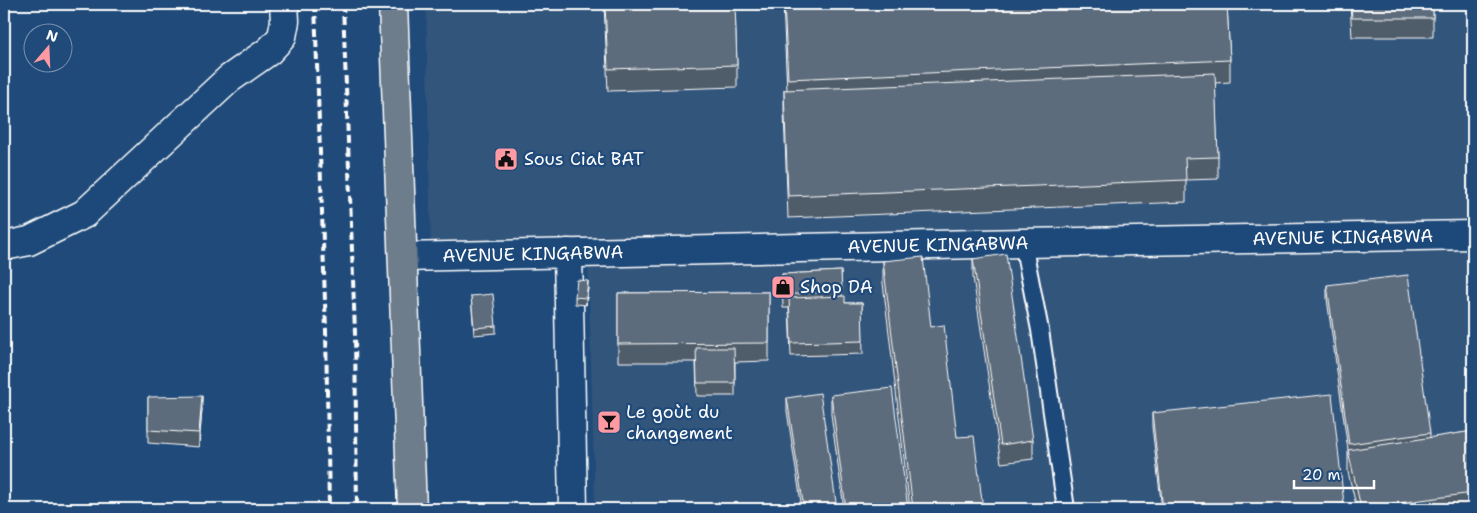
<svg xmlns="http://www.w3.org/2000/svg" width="1477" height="513" viewBox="0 0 1477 513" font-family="'Shantell Sans',sans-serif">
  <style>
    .built { fill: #32547b }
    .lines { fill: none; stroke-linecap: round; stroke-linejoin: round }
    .service-casing { stroke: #fff; stroke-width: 20 }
    .minor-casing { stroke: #fff; stroke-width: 31 }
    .tertiary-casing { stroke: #fff; stroke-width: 31 }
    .primary-casing { stroke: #fff; stroke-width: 31 }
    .service { stroke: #1f4a7a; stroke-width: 16 }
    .minor { stroke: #1f4a7a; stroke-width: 28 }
    .tertiary { stroke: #1f4a7a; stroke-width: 28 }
    .primary { stroke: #6d7d8c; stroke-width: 28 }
    .rail { stroke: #fff; stroke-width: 4; stroke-dasharray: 8 4; stroke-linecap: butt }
    .wall { fill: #505d6b; stroke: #fff }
    .shaded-wall { fill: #414c57; stroke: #fff }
    .building { fill: #5d6c7c; stroke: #fff }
    .labels { text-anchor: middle; stroke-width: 4.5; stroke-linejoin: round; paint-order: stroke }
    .poi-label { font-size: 18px; fill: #fff; stroke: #1f4a7a; text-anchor: start }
    .street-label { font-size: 18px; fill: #fff; stroke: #1f4a7a }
  </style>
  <rect width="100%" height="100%" fill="#1f4a7a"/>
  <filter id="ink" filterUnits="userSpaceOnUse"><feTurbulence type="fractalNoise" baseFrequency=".02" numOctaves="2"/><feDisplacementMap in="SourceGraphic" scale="10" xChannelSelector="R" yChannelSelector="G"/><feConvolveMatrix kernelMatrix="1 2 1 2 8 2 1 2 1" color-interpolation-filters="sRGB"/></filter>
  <g filter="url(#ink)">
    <polygon class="built" points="426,4 1473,4 1473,509 595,509 588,254 431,259"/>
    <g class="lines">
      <g class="service-casing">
        <polyline id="service" points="1023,243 1040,330 1066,509"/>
      </g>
      <g class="minor-casing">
        <g id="minor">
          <polyline points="4,246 29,241 84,214 229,79 269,51 282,37 285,21 284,4"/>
          <polyline points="568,253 573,509"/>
        </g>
      </g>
      <g class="tertiary-casing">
        <g id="tertiary">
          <path id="s1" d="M 403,257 L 1023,243 L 1473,235"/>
        </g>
      </g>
      <g class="primary-casing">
        <polyline id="primary" points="393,4 412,509"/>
      </g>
      <use href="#service" class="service"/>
      <use href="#minor" class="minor"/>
      <use href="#tertiary" class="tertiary"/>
      <use href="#primary" class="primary"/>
      <g class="rail">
        <polyline points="315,4 326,331 329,509"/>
        <polyline points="343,4 355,333 357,509"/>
      </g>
    </g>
    <g class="wall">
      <polygon points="604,4 735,4 737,65 737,87 608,91"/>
      <polygon points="783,4 1227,4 1230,60 1230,82 1215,83 1218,157 1218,179 1186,180 1186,202 788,218 784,112 784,90 787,90"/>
      <polygon points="1350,4 1433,4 1433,37 1352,37"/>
      <polygon points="973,259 1033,440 1033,459 1001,463 973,277"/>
      <polygon points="883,261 931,327 957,437 983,509 910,509 883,283"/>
      <polygon points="841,271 842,297 845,303 862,303 863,354 791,356 789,308 783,308 782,274"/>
      <polygon points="1327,285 1430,433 1430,438 1473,431 1473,509 1357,509 1348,472 1348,450 1327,299"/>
      <polygon points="588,288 586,305 575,304 575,297"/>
      <polygon points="769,292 769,361 735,362 735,396 697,396 696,362 618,362 618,293"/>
      <polygon points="471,296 496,326 496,333 474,335"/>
      <polygon points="831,395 908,509 844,509 831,414"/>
      <polygon points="148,397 202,409 199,447 148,443"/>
      <polygon points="787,398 837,509 802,509 787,411"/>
      <polygon points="1152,413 1344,504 1344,509 1162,509 1152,427"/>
    </g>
    <g class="shaded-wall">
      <polygon points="588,281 588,288 586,305 586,298"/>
      <polygon points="202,396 202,409 199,447 199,433"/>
    </g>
    <g class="building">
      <polygon points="605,4 735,4 737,65 608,69"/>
      <polygon points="784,4 1227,4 1230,60 788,79"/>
      <polygon points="1351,4 1433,4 1433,18 1352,18"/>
      <polygon points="1215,73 1218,157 1185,158 1186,180 788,196 784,90"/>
      <polygon points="1006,254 1033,440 1001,445 973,259"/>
      <polygon points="923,257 931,327 944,325 957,437 974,436 983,509 913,509 883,261"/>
      <polygon points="841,271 842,291 783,295 782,274"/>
      <polygon points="1408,275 1430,433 1349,444 1327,285"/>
      <polygon points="577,280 588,281 586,298 575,297"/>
      <polygon points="769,292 769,343 618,344 618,293"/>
      <polygon points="493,294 496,326 474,328 471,296"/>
      <polygon points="845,296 845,303 862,303 863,341 791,343 789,298"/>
      <polygon points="696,348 734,348 735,383 697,383"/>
      <polygon points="892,388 908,509 846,509 831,395"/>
      <polygon points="820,393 837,509 804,509 787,398"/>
      <polygon points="1332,394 1344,504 1292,509 1163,509 1152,413"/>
      <polygon points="202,396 199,433 148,430 148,397"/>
      <polygon points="1473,431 1473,493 1361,508 1348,450"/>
    </g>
  </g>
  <defs>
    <g id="civic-square" transform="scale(1.25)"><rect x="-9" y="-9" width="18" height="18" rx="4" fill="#ff9aa2" stroke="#1f4a7a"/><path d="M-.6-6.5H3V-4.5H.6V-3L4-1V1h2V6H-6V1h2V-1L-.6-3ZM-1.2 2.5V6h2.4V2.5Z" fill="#111"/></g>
    <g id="shop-square" transform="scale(1.25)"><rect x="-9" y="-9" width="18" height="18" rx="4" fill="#ff9aa2" stroke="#1f4a7a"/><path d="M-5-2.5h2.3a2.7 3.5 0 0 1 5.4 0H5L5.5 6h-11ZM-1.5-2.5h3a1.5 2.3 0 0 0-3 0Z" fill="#111"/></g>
    <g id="bar-square" transform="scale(1.25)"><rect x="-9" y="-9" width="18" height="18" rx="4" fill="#ff9aa2" stroke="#1f4a7a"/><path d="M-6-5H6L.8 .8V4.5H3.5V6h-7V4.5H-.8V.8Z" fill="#111"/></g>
  </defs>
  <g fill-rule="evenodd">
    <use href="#civic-square" x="506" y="159"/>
    <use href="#shop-square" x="783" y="287"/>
    <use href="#bar-square" x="609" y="422"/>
  </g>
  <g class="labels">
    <g class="poi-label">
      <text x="524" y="165">Sous Ciat BAT</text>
      <text x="800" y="293">Shop DA</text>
      <text x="626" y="418">Le goùt du<tspan x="626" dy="21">changement</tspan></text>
    </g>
    <g class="street-label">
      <text dy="6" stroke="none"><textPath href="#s1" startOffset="940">AVENUE KINGABWA</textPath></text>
      <text dy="6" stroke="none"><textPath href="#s1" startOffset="535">AVENUE KINGABWA</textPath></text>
      <text dy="6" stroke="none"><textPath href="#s1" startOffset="130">AVENUE KINGABWA</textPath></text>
    </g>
  </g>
  <rect width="1477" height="513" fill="none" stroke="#1f4a7a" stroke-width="20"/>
  <rect x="10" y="10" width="1457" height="493" fill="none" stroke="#fff" stroke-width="2" filter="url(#ink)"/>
  <g transform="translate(48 48) rotate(19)"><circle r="24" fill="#1f4a7a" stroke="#7992af"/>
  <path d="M0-4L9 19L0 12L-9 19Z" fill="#ff9aa2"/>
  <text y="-8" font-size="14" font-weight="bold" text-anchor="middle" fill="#ffffff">N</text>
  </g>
  <path d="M1294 480v8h80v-8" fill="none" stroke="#ffffff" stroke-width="2.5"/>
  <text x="1302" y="480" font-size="15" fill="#ffffff" stroke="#1f4a7a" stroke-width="4" paint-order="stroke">20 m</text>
</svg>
